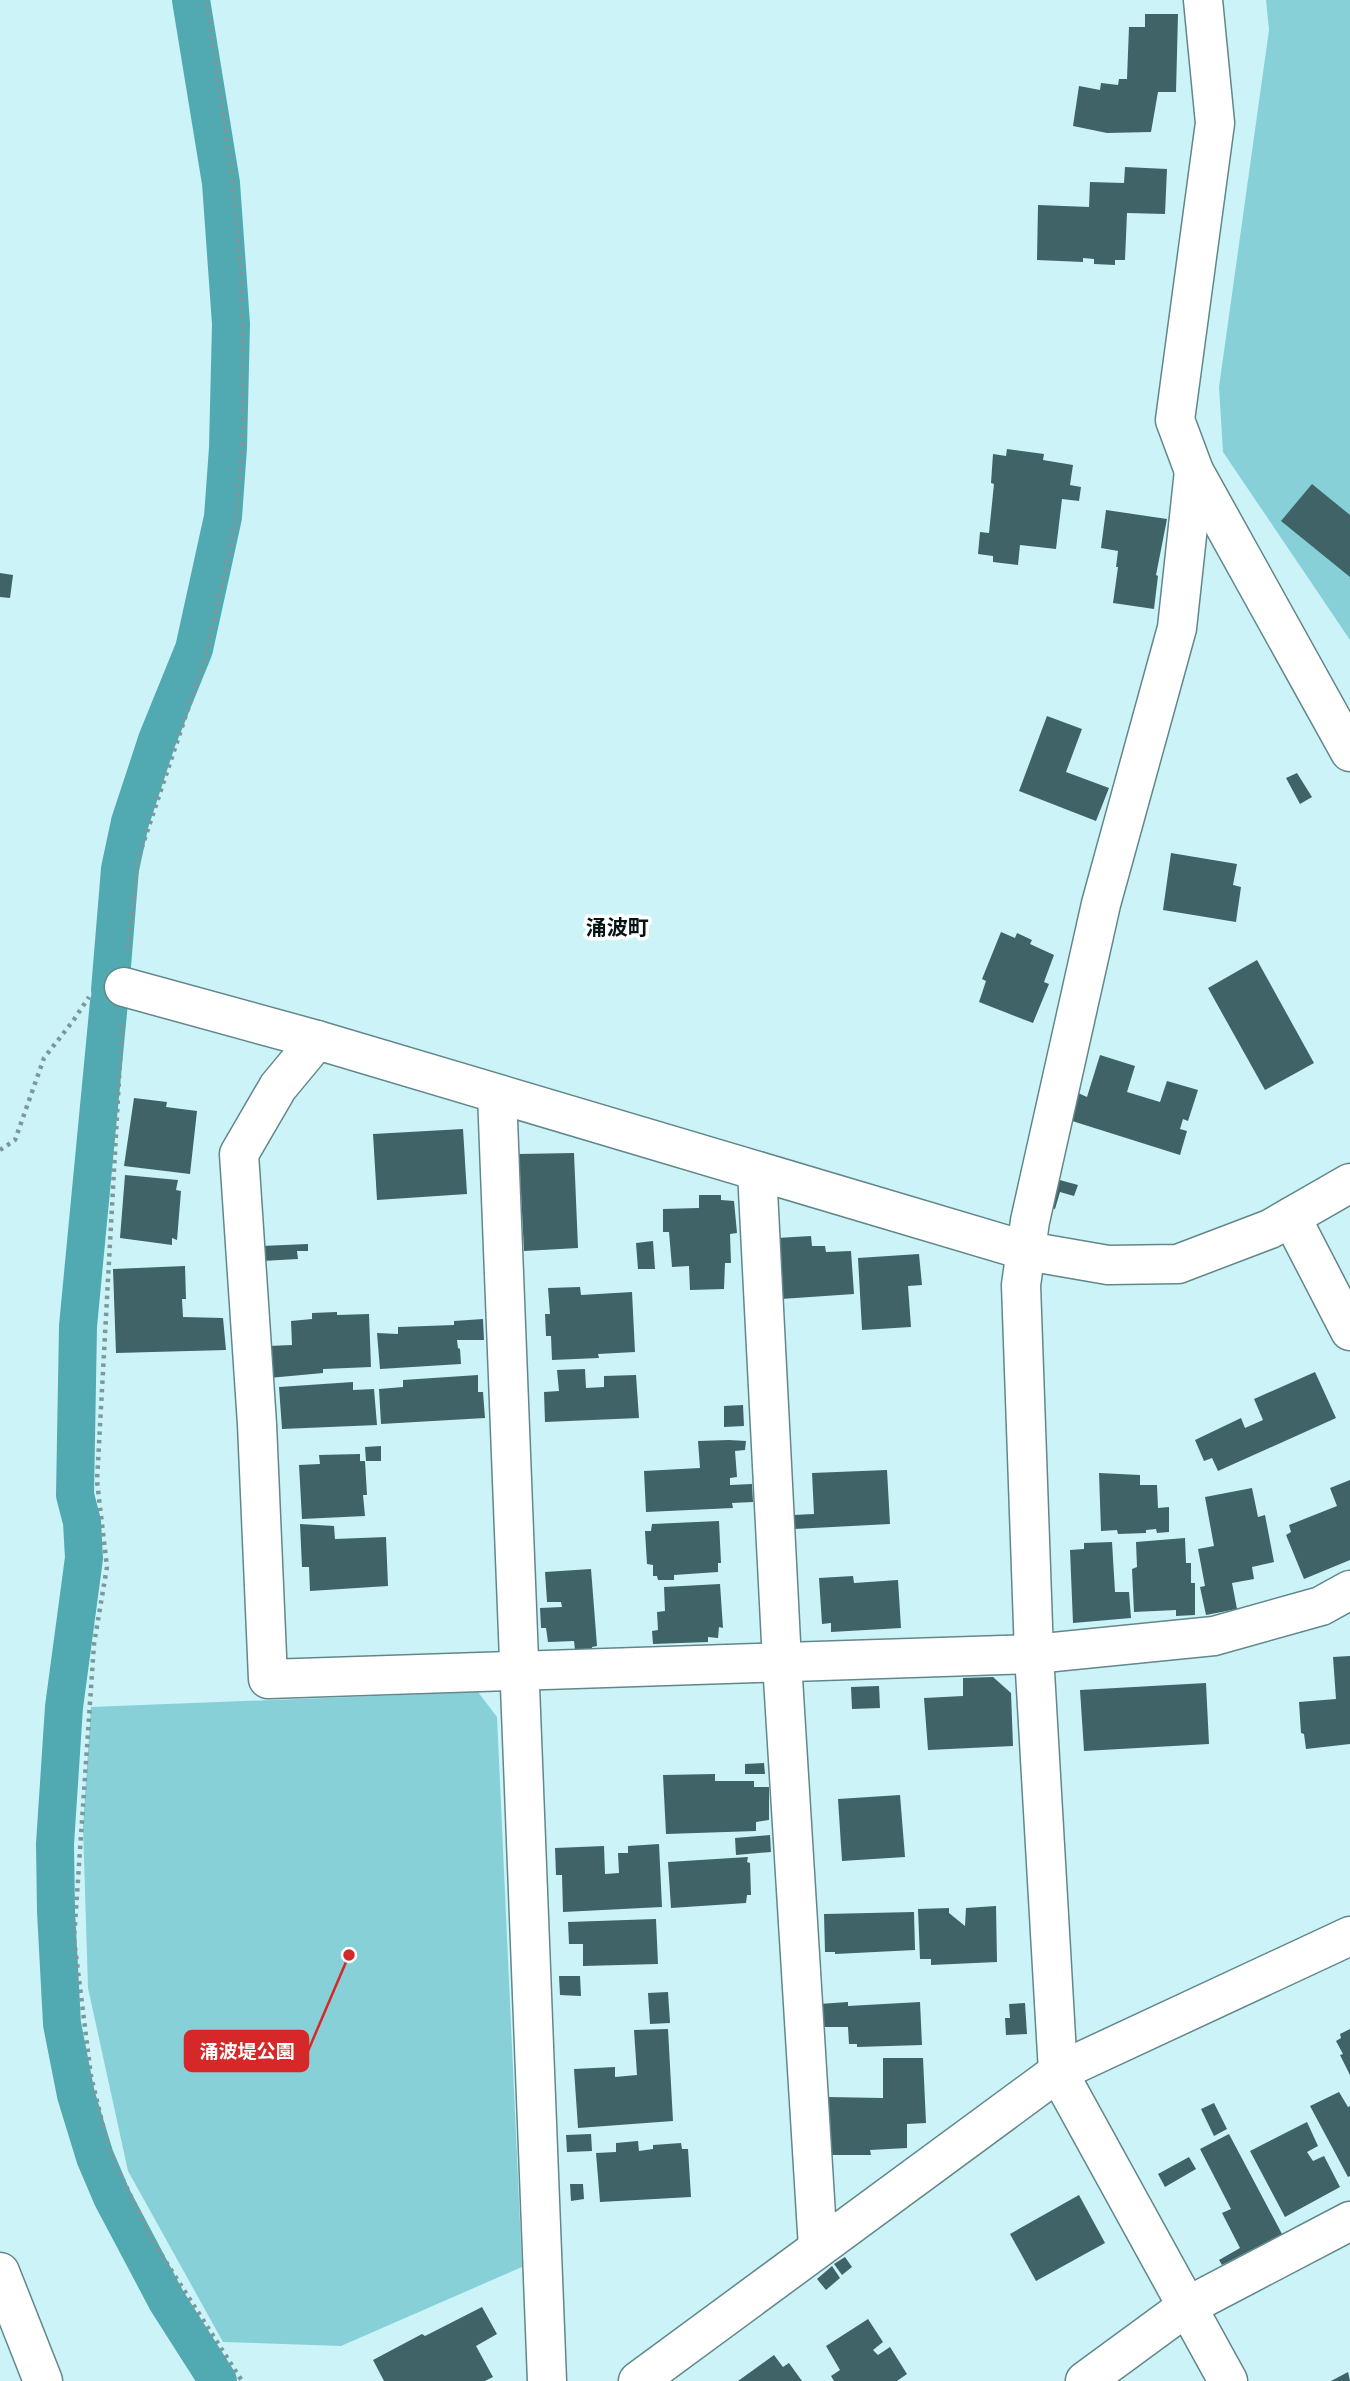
<svg xmlns="http://www.w3.org/2000/svg" width="1350" height="2381" viewBox="0 0 1350 2381" font-family="Arial,'Noto Sans JP',sans-serif">
  <style>
    .green { fill: #87d0d7 }
    .lines { fill: none; stroke-linecap: round; stroke-linejoin: round }
    .canal { stroke: #51aab2; stroke-width: 38 }
    .building { fill: #3f6366 }
    .minor-casing { stroke: #62878a; stroke-width: 41 }
    .tertiary-casing { stroke: #62878a; stroke-width: 41 }
    .secondary-casing { stroke: #62878a; stroke-width: 41 }
    .path { stroke: #7b999b; stroke-width: 4.5; stroke-dasharray: 3.5 5; stroke-linecap: butt }
    .minor { stroke: #fff; stroke-width: 38 }
    .tertiary { stroke: #fff; stroke-width: 38 }
    .secondary { stroke: #fff; stroke-width: 38 }
    .labels { text-anchor: middle; stroke-width: 7; stroke-linejoin: round; paint-order: stroke }
    .quarter-label { font-size: 21px; font-weight: bold; fill: #061415; stroke: #fff }
    .leader { fill: none; stroke: #d62828; stroke-width: 2.5 }
    .callout-dot { fill: #d62828; stroke: #fff; stroke-width: 2.5 }
    .callout { fill: #d62828; stroke: #d62828; stroke-width: 2.5 }
    .callout-label { font-size: 19px; text-anchor: middle; font-weight: bold; fill: #fff }
  </style>
  <rect width="100%" height="100%" fill="#ccf4f8"/>
  <g class="green">
    <polygon points="1266,0 1350,0 1350,640 1223,452 1219,387 1269,30"/>
    <polygon points="478,1692 497,1717 522,2267 341,2346 223,2342 128,2171 88,1988 83,1826 91,1707"/>
  </g>
  <g class="lines">
    <g class="canal">
      <polyline points="110,990 120,869 130,822 157,740 194,649 223,517 228,448 231,324 221,183 191,0"/>
      <polyline points="109,1002 78,1326 75,1495 82,1522 84,1558 64,1707 55,1844 56,1911 62,2024 76,2095 95,2157 112,2197 167,2301 218,2381"/>
    </g>
  </g>
  <g class="building">
    <polygon points="1145,14 1178,14 1176,92 1158,92 1151,132 1107,133 1073,126 1079,86 1100,90 1101,83 1118,85 1119,79 1127,79 1129,27 1145,27"/>
    <polygon points="1125,167 1167,169 1165,214 1127,213 1125,260 1115,260 1115,265 1094,264 1094,259 1083,258 1083,262 1037,260 1038,205 1089,207 1090,182 1124,183"/>
    <polygon points="1007,449 1044,454 1043,460 1073,465 1070,485 1081,487 1079,501 1062,499 1056,549 1020,545 1018,565 993,562 993,556 978,554 980,532 989,533 994,484 991,483 993,454 1006,456"/>
    <polygon points="1312,484 1350,515 1350,577 1281,521"/>
    <polygon points="1106,510 1167,519 1156,575 1158,576 1154,609 1113,603 1118,567 1116,567 1118,551 1101,548"/>
    <polygon points="0,573 13,575 10,598 0,597"/>
    <polygon points="1047,716 1082,729 1066,772 1109,788 1096,821 1019,791"/>
    <polygon points="1297,773 1312,797 1300,804 1286,778"/>
    <polygon points="1171,853 1237,864 1233,885 1241,887 1236,922 1163,910"/>
    <polygon points="1001,932 1015,938 1017,933 1032,940 1030,944 1054,955 1044,982 1049,984 1033,1023 979,1002 986,981 982,979"/>
    <polygon points="1257,960 1314,1063 1265,1090 1208,988"/>
    <polygon points="1100,1055 1135,1066 1127,1092 1160,1102 1167,1081 1198,1090 1188,1121 1183,1119 1180,1129 1187,1131 1180,1155 1069,1120 1078,1093 1087,1097"/>
    <polygon points="134,1098 167,1102 166,1107 197,1111 190,1174 124,1166"/>
    <polygon points="463,1129 467,1194 377,1200 373,1134"/>
    <polygon points="574,1153 578,1248 524,1251 519,1154"/>
    <polygon points="125,1175 178,1180 176,1190 181,1191 177,1240 172,1238 172,1245 120,1238"/>
    <polygon points="1056,1179 1078,1185 1074,1196 1060,1192 1055,1209 1048,1207"/>
    <polygon points="699,1195 721,1195 721,1200 734,1201 737,1233 730,1234 731,1263 725,1263 724,1289 690,1290 689,1266 672,1267 669,1232 663,1232 663,1209 699,1208"/>
    <polygon points="811,1236 812,1246 825,1246 826,1252 851,1251 854,1294 781,1299 777,1238"/>
    <polygon points="653,1241 655,1269 638,1269 636,1243"/>
    <polygon points="308,1244 308,1251 297,1251 298,1259 262,1261 261,1246"/>
    <polygon points="919,1254 922,1285 908,1286 911,1327 862,1330 858,1258"/>
    <polygon points="185,1266 186,1299 182,1299 183,1317 223,1318 226,1350 116,1353 113,1269"/>
    <polygon points="580,1287 581,1295 632,1292 635,1352 598,1354 599,1358 552,1360 551,1336 546,1336 545,1314 550,1314 548,1288"/>
    <polygon points="337,1312 337,1315 369,1314 371,1367 323,1369 323,1373 269,1378 268,1346 292,1345 291,1321 312,1319 312,1313"/>
    <polygon points="483,1319 484,1340 457,1340 458,1348 460,1349 461,1364 380,1369 377,1333 398,1334 398,1327 454,1325 454,1321"/>
    <polygon points="585,1369 586,1388 604,1387 604,1376 636,1375 639,1418 545,1422 544,1392 559,1391 557,1370"/>
    <polygon points="1315,1372 1336,1418 1218,1471 1212,1458 1204,1461 1195,1440 1241,1418 1245,1428 1263,1420 1254,1399"/>
    <polygon points="478,1375 478,1392 483,1392 485,1418 381,1424 379,1389 403,1387 403,1380"/>
    <polygon points="353,1382 353,1390 374,1389 377,1425 282,1429 279,1387"/>
    <polygon points="743,1405 744,1426 724,1427 724,1406"/>
    <polygon points="729,1440 746,1441 745,1450 735,1451 737,1477 730,1478 730,1485 752,1484 753,1502 732,1503 733,1508 646,1512 644,1471 700,1468 698,1441"/>
    <polygon points="381,1446 381,1461 366,1461 365,1447"/>
    <polygon points="360,1454 360,1461 365,1461 367,1495 363,1495 365,1516 302,1519 299,1465 320,1464 319,1455"/>
    <polygon points="887,1470 890,1524 794,1529 793,1515 814,1514 812,1473"/>
    <polygon points="1099,1473 1140,1475 1140,1485 1157,1485 1158,1508 1169,1507 1169,1532 1157,1533 1156,1529 1146,1530 1146,1533 1118,1534 1117,1530 1101,1531"/>
    <polygon points="1350,1480 1350,1560 1304,1579 1286,1535 1291,1532 1289,1525 1337,1506 1330,1488"/>
    <polygon points="1252,1488 1258,1517 1265,1515 1274,1562 1252,1567 1254,1579 1232,1583 1237,1609 1206,1615 1200,1587 1205,1586 1198,1549 1214,1546 1205,1497"/>
    <polygon points="719,1521 721,1563 718,1563 718,1572 674,1575 674,1580 658,1580 657,1576 653,1576 653,1565 647,1564 645,1531 651,1531 652,1524"/>
    <polygon points="300,1524 334,1526 335,1539 386,1537 388,1586 310,1591 309,1567 302,1567"/>
    <polygon points="1185,1538 1186,1563 1191,1563 1191,1583 1195,1583 1195,1615 1176,1616 1176,1610 1134,1612 1132,1569 1137,1567 1136,1542"/>
    <polygon points="1112,1542 1115,1592 1129,1592 1131,1618 1073,1623 1070,1550 1084,1549 1084,1543"/>
    <polygon points="591,1569 597,1646 592,1647 592,1649 575,1650 574,1641 548,1642 546,1628 541,1628 540,1608 562,1607 561,1602 547,1602 545,1572"/>
    <polygon points="853,1576 854,1583 898,1580 901,1628 831,1632 831,1623 822,1624 819,1578"/>
    <polygon points="720,1584 723,1628 719,1627 718,1638 708,1637 708,1642 653,1644 652,1631 658,1630 657,1612 665,1611 664,1587"/>
    <polygon points="1350,1656 1350,1744 1306,1749 1304,1734 1301,1733 1299,1702 1336,1699 1333,1657"/>
    <polygon points="993,1677 1011,1693 1013,1746 928,1750 924,1698 963,1696 963,1678"/>
    <polygon points="1206,1683 1209,1744 1084,1751 1080,1690"/>
    <polygon points="879,1686 880,1708 852,1709 851,1687"/>
    <polygon points="764,1763 765,1774 745,1774 745,1764"/>
    <polygon points="715,1774 715,1781 754,1781 754,1787 769,1787 769,1820 756,1822 756,1831 666,1834 663,1775"/>
    <polygon points="900,1795 905,1857 842,1861 838,1799"/>
    <polygon points="770,1835 771,1852 736,1855 735,1838"/>
    <polygon points="659,1844 662,1907 563,1912 562,1875 556,1875 555,1848 604,1846 605,1874 619,1873 618,1853 628,1853 628,1846"/>
    <polygon points="748,1857 747,1862 750,1863 751,1895 747,1895 746,1903 671,1908 668,1862"/>
    <polygon points="996,1906 997,1962 931,1965 931,1959 920,1959 918,1909 949,1908 949,1913 965,1926 966,1908"/>
    <polygon points="914,1912 915,1950 835,1954 835,1952 825,1952 824,1914"/>
    <polygon points="656,1919 658,1964 583,1966 583,1944 569,1944 568,1922"/>
    <polygon points="559,1976 580,1976 581,1996 560,1995"/>
    <polygon points="668,1992 670,2023 650,2024 648,1993"/>
    <polygon points="848,2002 848,2006 920,2002 922,2045 857,2047 857,2044 849,2044 848,2027 821,2027 819,2004"/>
    <polygon points="1025,2003 1027,2034 1006,2035 1005,2018 1010,2018 1009,2004"/>
    <polygon points="668,2029 673,2121 578,2128 574,2069 615,2067 615,2077 637,2075 634,2030"/>
    <polygon points="1350,2029 1350,2075 1340,2055 1343,2054 1336,2041 1341,2038 1340,2034"/>
    <polygon points="883,2058 923,2058 926,2123 907,2124 907,2148 870,2150 871,2155 830,2155 827,2097 883,2098"/>
    <polygon points="1339,2092 1348,2107 1350,2106 1350,2176 1348,2177 1310,2106"/>
    <polygon points="1214,2103 1227,2129 1214,2136 1201,2109"/>
    <polygon points="1307,2122 1318,2146 1307,2152 1313,2161 1324,2156 1340,2187 1285,2217 1250,2151"/>
    <polygon points="591,2134 592,2151 567,2152 566,2135"/>
    <polygon points="1229,2134 1282,2234 1222,2265 1219,2260 1240,2248 1222,2213 1231,2209 1200,2149"/>
    <polygon points="638,2141 639,2151 653,2149 653,2145 681,2143 682,2149 688,2149 691,2197 600,2202 596,2153 616,2152 616,2143"/>
    <polygon points="1189,2157 1196,2169 1165,2187 1158,2174"/>
    <polygon points="570,2184 583,2184 584,2199 571,2201"/>
    <polygon points="1079,2195 1105,2243 1036,2281 1010,2234"/>
    <polygon points="845,2257 852,2267 842,2275 834,2264"/>
    <polygon points="832,2266 840,2278 826,2290 817,2279"/>
    <polygon points="482,2307 497,2334 476,2346 493,2377 485,2381 384,2381 373,2360 422,2334 425,2336"/>
    <polygon points="868,2319 883,2342 873,2350 878,2355 890,2347 907,2374 897,2381 834,2381 831,2376 840,2370 826,2346"/>
    <polygon points="774,2355 783,2367 789,2363 802,2381 738,2381"/>
    <polygon points="1348,2372 1350,2381 1331,2381"/>
  </g>
  <g class="lines">
    <g class="minor-casing">
      <g id="minor">
        <polyline points="1194,471 1177,628 1101,904 1030,1221 1021,1285 1034,1654 1058,2072 1228,2381"/>
        <polyline points="124,987 317,1040 1027,1251 1108,1265 1178,1264 1270,1229 1350,1183"/>
        <polyline points="317,1040 278,1087 239,1154 257,1424 268,1679 1034,1654 1214,1636 1321,1606 1350,1590"/>
        <polyline points="497,1094 547,2381"/>
        <polyline points="757,1171 782,1662 818,2248"/>
        <polyline points="1291,1217 1350,1331"/>
        <polyline points="638,2381 1058,2072 1350,1936"/>
        <polyline points="1085,2381 1186,2307 1350,2221"/>
      </g>
    </g>
    <g class="tertiary-casing">
      <polyline id="tertiary" points="1203,0 1215,123 1175,420 1194,471 1350,752"/>
    </g>
    <g class="secondary-casing">
      <polyline id="secondary" points="0,2272 43,2381"/>
    </g>
    <g class="path">
      <polyline points="128,949 138,859 206,655 236,521 244,423 241,268 231,167 206,0"/>
      <polyline points="122,1024 97,1481 107,1567 94,1644 74,1939 91,2076 109,2151 152,2240 242,2381"/>
      <polyline points="0,1150 15,1140 44,1058 73,1021 89,997"/>
    </g>
    <use href="#minor" class="minor"/>
    <use href="#tertiary" class="tertiary"/>
    <use href="#secondary" class="secondary"/>
  </g>
  <g class="labels">
    <g class="quarter-label">
      <text x="617" y="935">涌波町</text>
    </g>
  </g>
  <path class="leader" d="M349 1955L308 2051"/>
  <circle class="callout-dot" cx="349" cy="1955" r="7"/>
  <rect class="callout" x="185" y="2031" width="123" height="40" rx="7"/>
  <g class="callout-label">
    <text x="247" y="2058">涌波堤公園</text>
  </g>
</svg>
